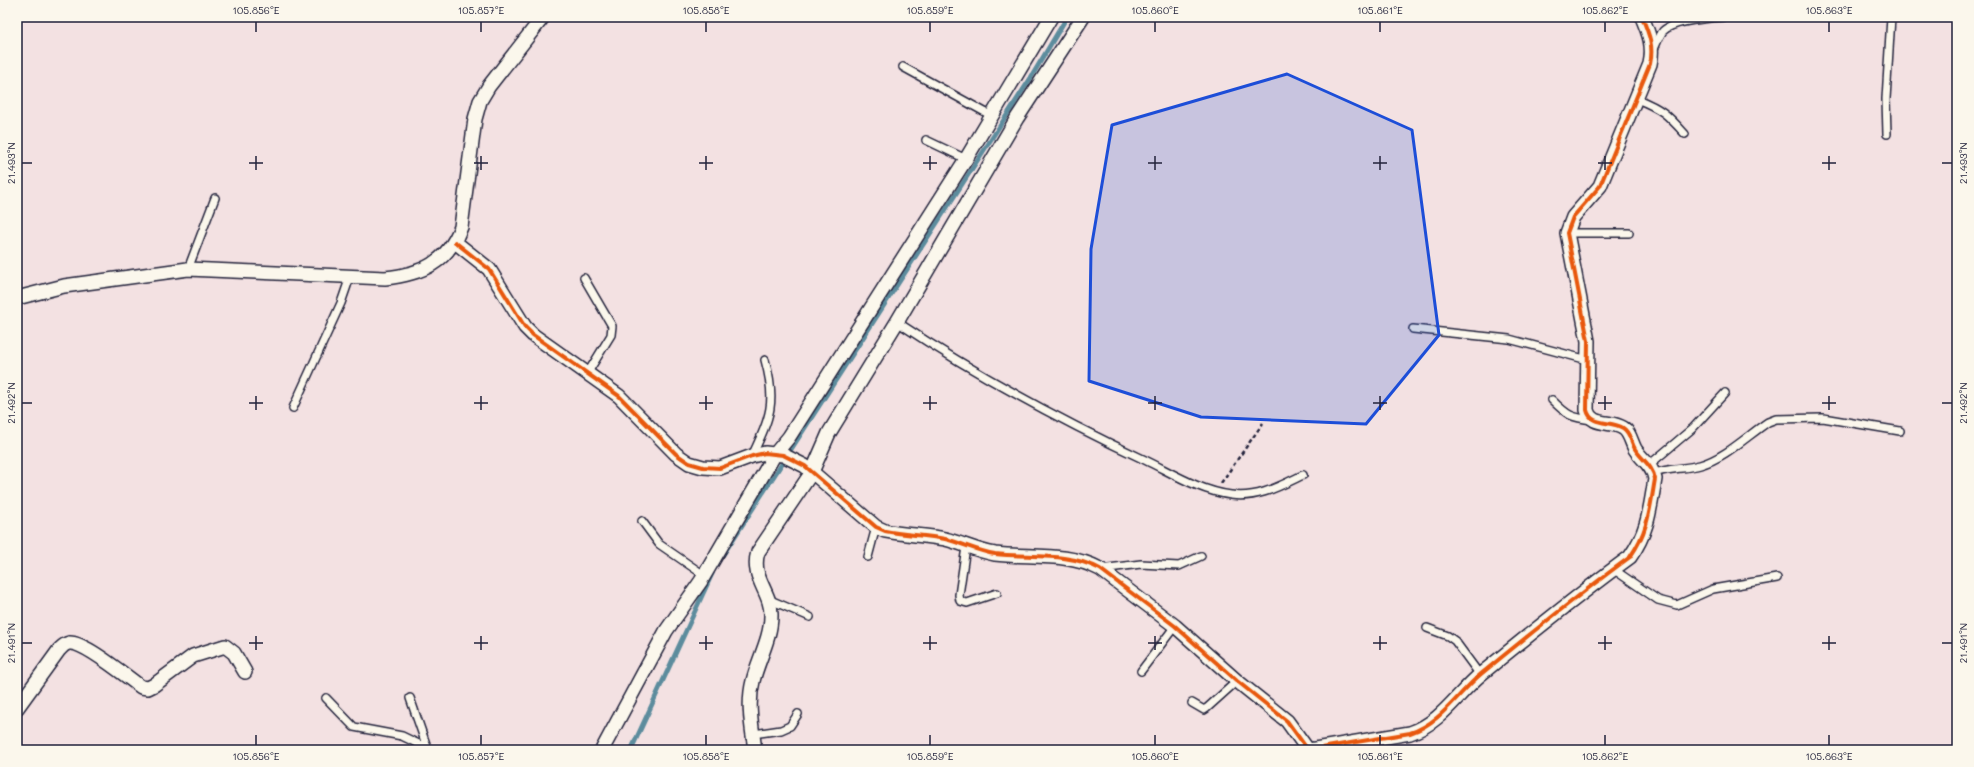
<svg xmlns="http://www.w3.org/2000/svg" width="1974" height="767" viewBox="0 0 1974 767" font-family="Mali,sans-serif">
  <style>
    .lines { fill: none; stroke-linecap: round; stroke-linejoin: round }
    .stream { stroke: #5c8c9d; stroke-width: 4.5 }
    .service-casing { stroke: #22223b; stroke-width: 10 }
    .minor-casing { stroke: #22223b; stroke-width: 16 }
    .path { stroke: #22223b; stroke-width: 2.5; stroke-dasharray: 4 3; stroke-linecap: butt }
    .service { stroke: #fbf7ec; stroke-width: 7 }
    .minor { stroke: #fbf7ec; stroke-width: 13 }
    .cycleway-casing { stroke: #fbf7ec; stroke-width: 6 }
    .cycleway { stroke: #e8590c; stroke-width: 4 }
    .marked { fill: #1d4ed8; fill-opacity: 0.2; stroke: #1d4ed8; stroke-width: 3; stroke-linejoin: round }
    .ticks { fill: none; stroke: #22223b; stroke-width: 1.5 }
    .neatline { fill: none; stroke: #22223b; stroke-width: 1.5 }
    .ticks-label { font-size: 10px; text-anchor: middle; fill: #22223b }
  </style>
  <rect width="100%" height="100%" fill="#f3e1e2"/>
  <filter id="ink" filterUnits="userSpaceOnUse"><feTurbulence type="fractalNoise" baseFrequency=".025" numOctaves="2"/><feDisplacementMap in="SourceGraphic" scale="8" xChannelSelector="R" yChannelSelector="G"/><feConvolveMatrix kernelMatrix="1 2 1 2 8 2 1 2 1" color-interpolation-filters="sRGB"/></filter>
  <g filter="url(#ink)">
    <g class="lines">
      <g class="stream">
        <polyline points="723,555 1030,79 1067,17"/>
        <polyline points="631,750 713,572"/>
      </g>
      <g class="service-casing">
        <g id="service">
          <path d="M 1653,51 C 1656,45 1659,36 1663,31 C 1674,20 1709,18 1725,17"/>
          <polyline points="903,67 992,116"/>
          <path d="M 1637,99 C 1662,109 1667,114 1685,134"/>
          <polyline points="1887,134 1886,99 1891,17"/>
          <polyline points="926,140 966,159"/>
          <polyline points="1567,233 1629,233"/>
          <polyline points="188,269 215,198"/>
          <polyline points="584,278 612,326 611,335 587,374"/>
          <path d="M 897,322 C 975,374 1060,420 1145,460 C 1172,473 1200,491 1231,495 C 1257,499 1280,486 1303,475"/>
          <polyline points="1413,329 1509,339 1588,360"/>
          <path d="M 1552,400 C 1567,415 1571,418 1593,420"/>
          <polyline points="293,408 341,303 350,277"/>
          <path d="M 752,456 C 770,417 777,403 765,360"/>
          <polyline points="1649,465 1693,428 1725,393"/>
          <path d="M 1654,473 C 1669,468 1685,469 1700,465 C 1725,458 1747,436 1768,422 L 1776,419 L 1823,418 L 1900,431"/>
          <polyline points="642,521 659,544 704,575"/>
          <polyline points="966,547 959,595 960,601 967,603 997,593"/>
          <polyline points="868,557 876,527"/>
          <polyline points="1100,569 1141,564 1179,566 1201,556"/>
          <polyline points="1613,569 1658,600 1677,605 1713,589 1777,578"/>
          <polyline points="768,599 810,617"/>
          <polyline points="1427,628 1448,636 1455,641 1480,675"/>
          <polyline points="1141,671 1175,626"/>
          <polyline points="326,698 354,727 402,736 431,750"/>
          <polyline points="410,698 427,747 426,748"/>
          <polyline points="1192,703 1204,710 1207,708 1237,681"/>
          <polyline points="753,734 781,730 790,726 798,714"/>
        </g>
      </g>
      <g class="minor-casing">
        <g id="minor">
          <path d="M 455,242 L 489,269 L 525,327 L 533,335 L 619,396 L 676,454 L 689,463 L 703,467 L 720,468 L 752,456 L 765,453 L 783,455 L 805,466 L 876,527 L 885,531 C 905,535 925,535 945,539 C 962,543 977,551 995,554 C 1030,558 1069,552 1100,569 L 1175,626 L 1237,681 L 1287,721 L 1308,750"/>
          <path d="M 17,298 L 64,286 L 188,269 L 385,278 C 422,274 447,263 461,227 L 475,119 L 480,101 L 489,86 L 543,17"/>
          <path d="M 17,708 L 59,650 C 62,647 64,644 69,643 C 84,641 127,677 141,687 L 148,688 L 154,685 L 193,656 L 225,646 L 234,653 L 245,672"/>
          <polyline points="602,750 666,631 701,581 775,454 789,437 966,159 1051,17"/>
          <path d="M 755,750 C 752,727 747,704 753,681 C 758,660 771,638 771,616 C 772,592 750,578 758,552 L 812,472 L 829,433 L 897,322 L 1017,118 L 1083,17"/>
          <path d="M 1309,750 L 1410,733 C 1441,723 1457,694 1481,674 C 1530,634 1579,594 1630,557 C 1648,532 1650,509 1655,479 C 1653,466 1642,460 1635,449 C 1631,442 1630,432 1623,428 C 1611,420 1591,427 1587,410 L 1588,341 L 1567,233 L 1573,217 L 1600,186 L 1650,64 C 1654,46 1649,34 1642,17"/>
        </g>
      </g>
      <polyline class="path" points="1221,483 1263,423"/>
      <use href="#service" class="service"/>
      <use href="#minor" class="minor"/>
      <g class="cycleway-casing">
        <g id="cycleway">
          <path d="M 455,242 L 489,269 L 525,327 L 533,335 L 619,396 L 676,454 L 689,463 L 703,467 L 720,468 L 752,456 L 765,453 L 783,455 L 805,466 L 876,527 L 885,531 C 905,535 925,535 945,539 C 962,543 977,551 995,554 C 1030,558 1069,552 1100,569 L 1175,626 L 1237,681 L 1287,721 L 1308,750"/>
          <path d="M 1309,750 L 1410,733 C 1441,723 1457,694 1481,674 C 1530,634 1579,594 1630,557 C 1648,532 1650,509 1655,479 C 1653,466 1642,460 1635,449 C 1631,442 1630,432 1623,428 C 1611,420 1591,427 1587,410 L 1588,341 L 1567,233 L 1573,217 L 1600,186 L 1650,64 C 1654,46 1649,34 1642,17"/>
        </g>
      </g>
      <use href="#cycleway" class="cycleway"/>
    </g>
  </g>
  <path class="marked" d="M 1287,74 L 1412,130 L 1439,335 L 1366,424 L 1201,417 L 1089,381 L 1091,249 L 1112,125 Z"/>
  <path class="ticks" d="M 256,22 L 256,32M 481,22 L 481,32M 706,22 L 706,32M 930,22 L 930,32M 1155,22 L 1155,32M 1380,22 L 1380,32M 1605,22 L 1605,32M 1829,22 L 1829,32M 256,156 L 256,170M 481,156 L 481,170M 706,156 L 706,170M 930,156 L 930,170M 1155,156 L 1155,170M 1380,156 L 1380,170M 1605,156 L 1605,170M 1829,156 L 1829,170M 22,163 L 32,163M 249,163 L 263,163M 474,163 L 488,163M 699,163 L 713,163M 923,163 L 937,163M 1148,163 L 1162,163M 1373,163 L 1387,163M 1598,163 L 1612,163M 1822,163 L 1836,163M 1942,163 L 1952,163M 256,396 L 256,410M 481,396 L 481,410M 706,396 L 706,410M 930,396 L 930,410M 1155,396 L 1155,410M 1380,396 L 1380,410M 1605,396 L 1605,410M 1829,396 L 1829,410M 22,403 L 32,403M 249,403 L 263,403M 474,403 L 488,403M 699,403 L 713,403M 923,403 L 937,403M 1148,403 L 1162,403M 1373,403 L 1387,403M 1598,403 L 1612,403M 1822,403 L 1836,403M 1942,403 L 1952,403M 256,636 L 256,650M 481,636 L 481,650M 706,636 L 706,650M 930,636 L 930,650M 1155,636 L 1155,650M 1380,636 L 1380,650M 1605,636 L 1605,650M 1829,636 L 1829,650M 22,643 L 32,643M 249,643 L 263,643M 474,643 L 488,643M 699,643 L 713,643M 923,643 L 937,643M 1148,643 L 1162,643M 1373,643 L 1387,643M 1598,643 L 1612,643M 1822,643 L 1836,643M 1942,643 L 1952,643M 256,735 L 256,745M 481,735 L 481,745M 706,735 L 706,745M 930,735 L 930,745M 1155,735 L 1155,745M 1380,735 L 1380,745M 1605,735 L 1605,745M 1829,735 L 1829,745"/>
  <rect width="1974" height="767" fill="none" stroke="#fbf7ec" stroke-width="44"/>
  <rect x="22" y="22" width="1930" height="723" class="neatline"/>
  <g class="ticks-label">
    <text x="256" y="14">105.856°E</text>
    <text x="481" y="14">105.857°E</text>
    <text x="706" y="14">105.858°E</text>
    <text x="930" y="14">105.859°E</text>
    <text x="1155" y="14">105.860°E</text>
    <text x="1380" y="14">105.861°E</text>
    <text x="1605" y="14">105.862°E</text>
    <text x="1829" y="14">105.863°E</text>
    <text transform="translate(11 163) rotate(-90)" y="4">21.493°N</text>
    <text transform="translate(1963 163) rotate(-90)" y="4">21.493°N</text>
    <text transform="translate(11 403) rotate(-90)" y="4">21.492°N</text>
    <text transform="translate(1963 403) rotate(-90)" y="4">21.492°N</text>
    <text transform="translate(11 643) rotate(-90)" y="4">21.491°N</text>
    <text transform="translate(1963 643) rotate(-90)" y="4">21.491°N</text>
    <text x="256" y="760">105.856°E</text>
    <text x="481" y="760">105.857°E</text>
    <text x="706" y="760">105.858°E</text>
    <text x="930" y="760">105.859°E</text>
    <text x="1155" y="760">105.860°E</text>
    <text x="1380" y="760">105.861°E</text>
    <text x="1605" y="760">105.862°E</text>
    <text x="1829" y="760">105.863°E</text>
  </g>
</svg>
